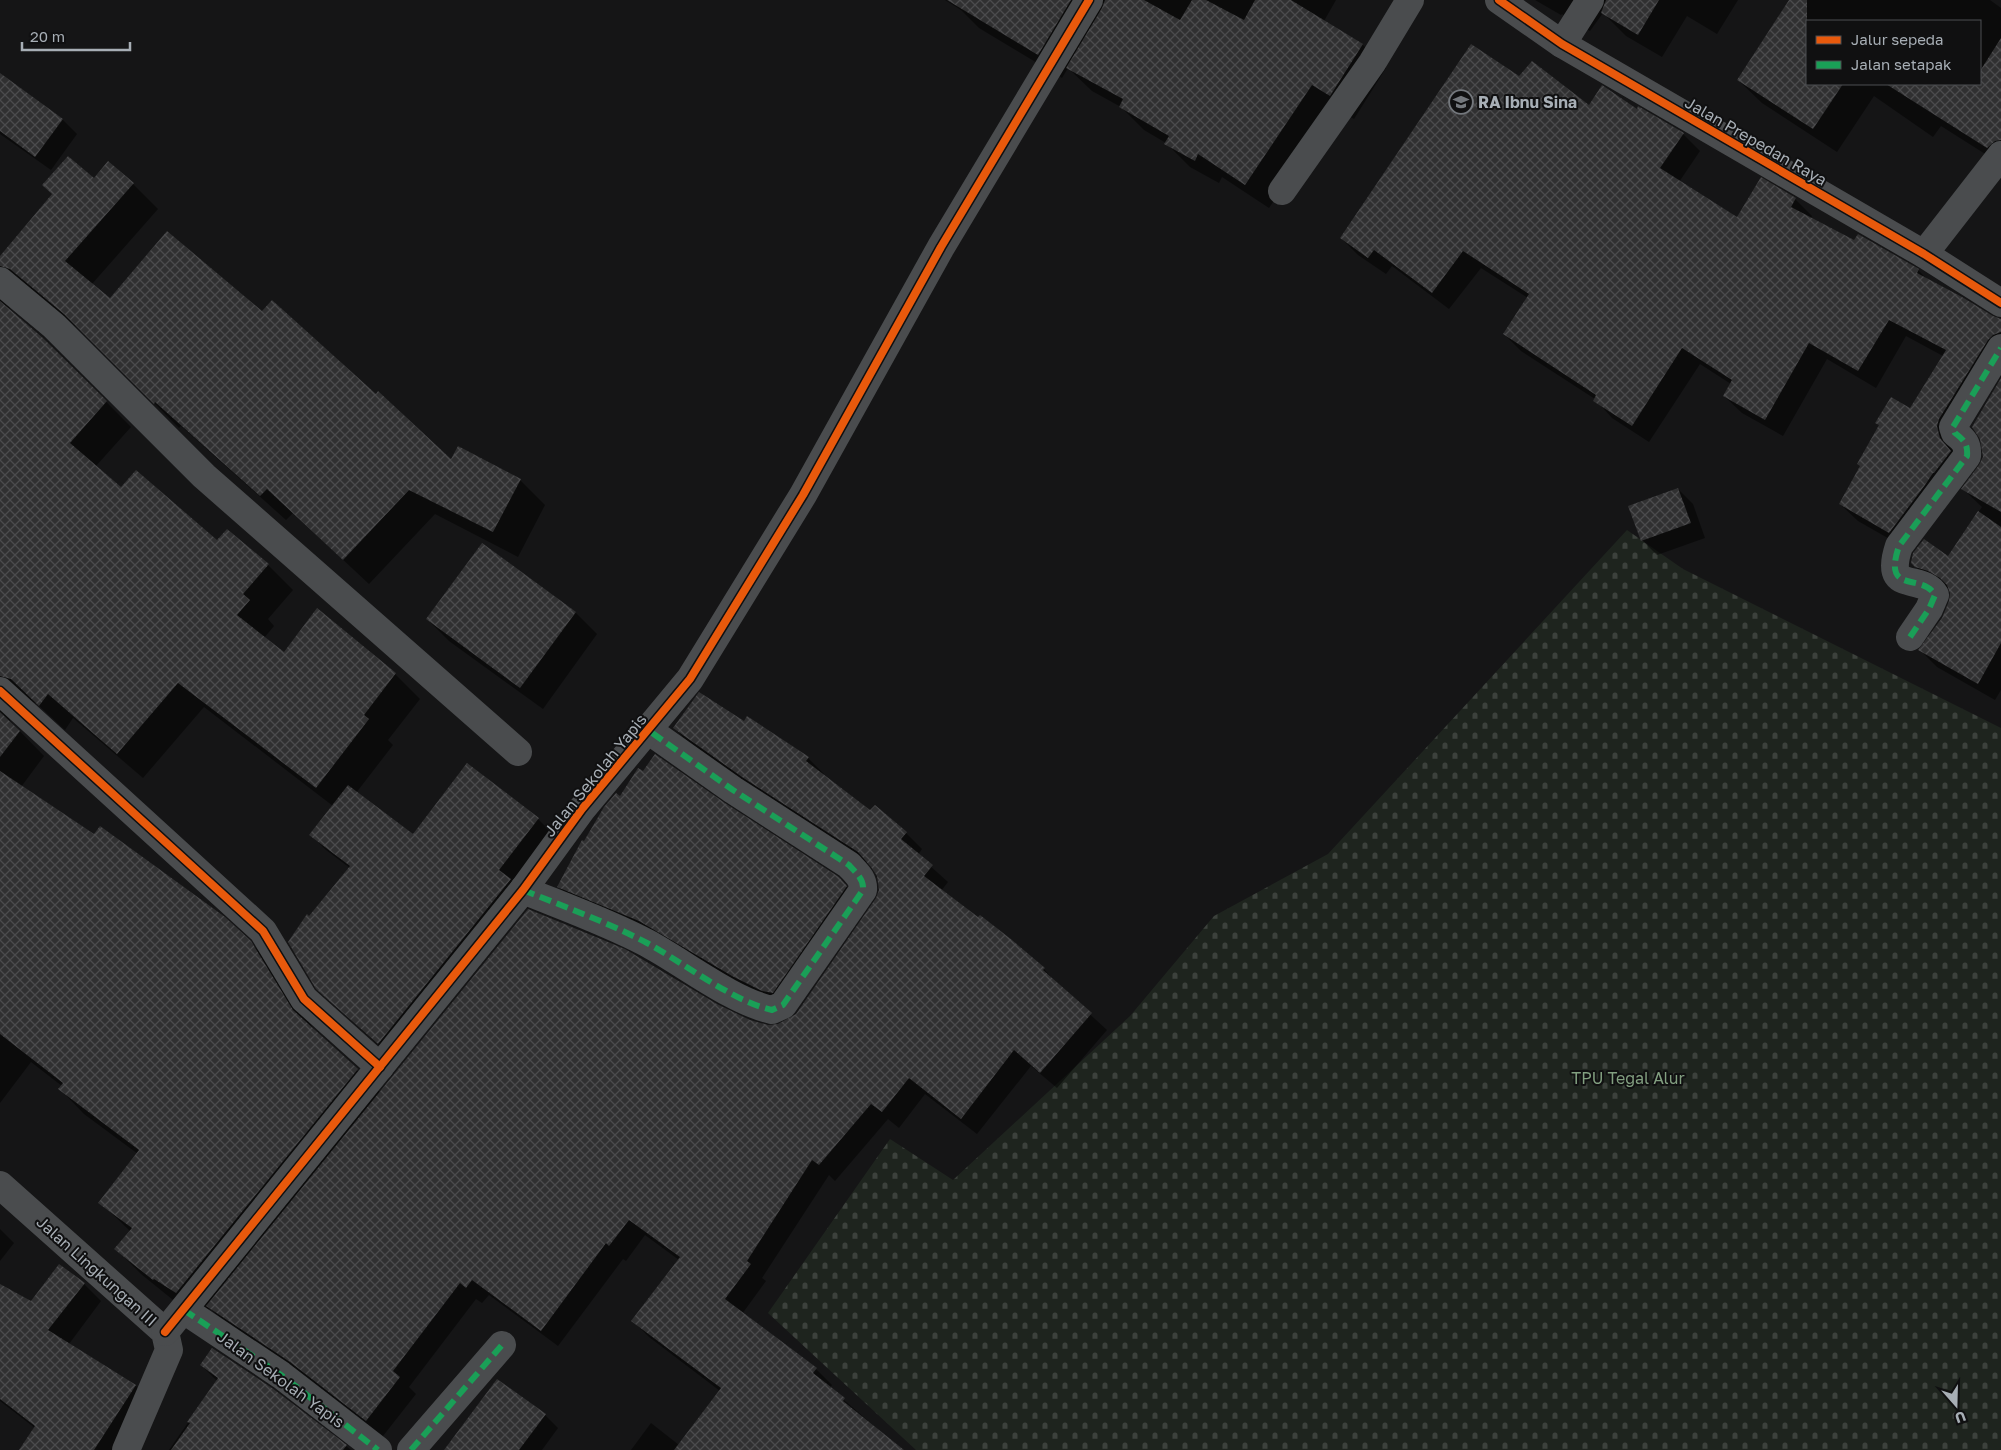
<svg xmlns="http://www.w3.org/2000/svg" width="2001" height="1450" viewBox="0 0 2001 1450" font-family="'Golos Text',sans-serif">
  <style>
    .cemetery { fill: url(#cemetery-stones) }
    .shadow { fill: #0007; fill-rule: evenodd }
    .building { fill: url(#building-cross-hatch) }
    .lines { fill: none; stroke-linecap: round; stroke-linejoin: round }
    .minor { stroke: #4a4c4e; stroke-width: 28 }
    .quiet { stroke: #1a9f57; stroke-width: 6; stroke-dasharray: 12 6; stroke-linecap: butt }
    .cycleway-casing { stroke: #101011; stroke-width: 11 }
    .cycleway { stroke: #e8590c; stroke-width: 8 }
    .labels { text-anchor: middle; stroke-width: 4; stroke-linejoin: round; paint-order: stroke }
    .poi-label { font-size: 16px; font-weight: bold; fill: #a7aeb5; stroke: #101011; text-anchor: start }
    .street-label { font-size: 16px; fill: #a7aeb5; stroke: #101011 }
    .park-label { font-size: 16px; fill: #829f80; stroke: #101011 }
  </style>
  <defs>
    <pattern id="cemetery-stones" width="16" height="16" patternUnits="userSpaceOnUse" patternTransform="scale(1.25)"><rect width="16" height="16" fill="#1e241e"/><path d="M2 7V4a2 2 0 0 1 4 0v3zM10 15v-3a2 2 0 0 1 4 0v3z" fill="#3c413c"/></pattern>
    <pattern id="building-cross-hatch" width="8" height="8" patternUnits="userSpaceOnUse" patternTransform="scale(1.25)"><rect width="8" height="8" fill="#303031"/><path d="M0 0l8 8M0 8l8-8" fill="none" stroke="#4b4b4d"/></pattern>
  </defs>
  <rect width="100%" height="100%" fill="#151516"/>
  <polygon class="cemetery" points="1627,530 1683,569 2001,728 2001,1450 916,1450 768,1313 890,1139 953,1180 1130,1016 1214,916 1328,854"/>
  <g class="shadow">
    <polygon points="945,0 1336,0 1324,21 1362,44 1386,68 1354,119 1336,108 1269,208 1222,177 1219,183 1190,167 1166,143 1144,130 1121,107 1092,91 1068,68 1062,78 979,28 961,10"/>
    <polygon points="1535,0 1738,0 1717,34 1687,16 1662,57 1626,36 1603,13 1590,31 1562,14 1561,15"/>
    <path d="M 1790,0 L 1990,0 L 2001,8 L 2001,164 L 1941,126 L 1933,137 L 1874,96 L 1837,152 L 1762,103 L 1738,80 ZM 1807,21 L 1980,21 L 1980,84 L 1807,84 Z"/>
    <polygon points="5,78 63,120 77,134 51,170 0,134 0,86"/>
    <polygon points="1520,78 1589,107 1637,110 1683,134 1700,151 1679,182 1737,219 1795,199 1812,216 1811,219 1855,242 1918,270 1928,280 1992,317 2001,320 2001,363 1956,436 1957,456 1907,549 1858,521 1840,504 1911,410 1943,356 1906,336 1876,388 1827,359 1783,436 1742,413 1724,396 1731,384 1700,364 1649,442 1612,418 1595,399 1521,351 1504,334 1528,298 1481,268 1449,309 1392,266 1386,274 1358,255 1341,238"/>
    <polygon points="94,180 133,184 158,209 92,284 110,300 262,313 452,461 520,480 545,505 518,557 435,514 369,584 293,513 286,520 181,426 179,428 92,340 36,294 9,303 10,311 43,338 131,427 96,466 121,488 217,542 268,565 293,590 268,619 274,626 264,638 284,654 395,674 420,699 388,740 393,745 356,793 413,835 538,819 553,834 394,1059 333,1004 310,918 350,868 326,850 311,835 333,806 204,707 143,778 73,718 65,730 37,704 29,700 9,713 10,721 44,756 21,787 250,942 276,968 315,1031 381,1093 717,1005 750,1021 768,1026 779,1025 797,1015 877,899 880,890 878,876 872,866 759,793 690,744 674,728 744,723 808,758 824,774 823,776 871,811 875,806 906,833 922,849 918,855 948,882 941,891 1044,969 1059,986 1107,1030 1057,1088 1031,1066 977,1134 925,1094 899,1128 888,1119 835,1181 829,1175 762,1278 766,1281 742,1314 816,1369 832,1385 830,1388 902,1450 631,1450 651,1423 679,1445 720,1391 649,1337 633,1321 679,1260 645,1235 626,1261 623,1259 558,1346 489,1295 482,1303 476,1299 409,1387 416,1394 383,1436 308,1378 224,1322 210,1308 202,1317 178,1304 141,1274 116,1249 130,1231 100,1202 138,1154 84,1114 60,1089 62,1086 31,1062 0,1103 0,258"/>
    <polygon points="2001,380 2001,690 1995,700 1937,667 1920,650 1943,618 1951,601 1950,589 1934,584 1912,563 1948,558 1982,507 1963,489 1981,466 1984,457"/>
    <polygon points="1678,489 1693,504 1705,538 1657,555 1643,541 1630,506"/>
    <polygon points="482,545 576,613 597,634 543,709 449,641 427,619"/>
    <polygon points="621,797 724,804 838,878 852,892 777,1004 572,900 558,886 584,842"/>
    <polygon points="0,1229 14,1243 0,1261"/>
    <polygon points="84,1284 101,1301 69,1344 136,1386 153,1404 123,1450 27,1450 35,1428 0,1401 0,1285 31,1303"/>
    <polygon points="201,1365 271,1389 351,1450 169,1450 217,1381"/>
    <polygon points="545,1415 558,1428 542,1450 464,1450"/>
  </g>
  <g class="building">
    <polygon points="947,0 1071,0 1038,55"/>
    <polygon points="1105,0 1144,0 1180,20 1192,0 1206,0 1244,20 1255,0 1291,0 1363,44 1330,96 1312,85 1245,185 1198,154 1195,161 1164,144 1169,136 1119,107 1123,99 1066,68 1102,8"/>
    <polygon points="1606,0 1659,0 1638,35 1601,13"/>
    <polygon points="1789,0 1807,0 1807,84 1843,84 1813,129 1737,80"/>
    <polygon points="2001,38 2001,140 1995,141 1987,148 1886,84 1980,84 1980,71"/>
    <polygon points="1471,44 1519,76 1532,61 1589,105 1602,85 1637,109 1638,106 1684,133 1660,168 1737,217 1761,177 1796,198 1791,207 1854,240 1858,234 1919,269 1917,273 1962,297 1993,316 2001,319 2001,332 1993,335 1988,340 1939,419 1937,426 1940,438 1951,451 1934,473 1933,473 1925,485 1889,533 1839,504 1860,466 1857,464 1879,425 1875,423 1891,397 1910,408 1946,350 1889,320 1858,371 1809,343 1765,420 1723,396 1732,380 1682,348 1632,426 1593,401 1596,395 1503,334 1529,294 1463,251 1432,293 1374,250 1368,258 1340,238"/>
    <polygon points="0,73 63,119 35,157 0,131"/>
    <polygon points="68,156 94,178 108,161 134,183 65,261 110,298 167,231 262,311 272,300 376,394 378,391 451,459 458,446 521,479 493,532 409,490 343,560 267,489 260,496 155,402 154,404 64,314 10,269 0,266 0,256 52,194 42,185"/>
    <polygon points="0,301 43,338 107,401 70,443 121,487 136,470 217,540 227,529 269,564 243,594 250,600 237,615 284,652 317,608 396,673 364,715 369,719 316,788 178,683 117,754 48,694 39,706 11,679 0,676"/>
    <polygon points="2001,378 2001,512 1961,489 1979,465 1983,457 1980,439 1972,427"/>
    <polygon points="1678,488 1691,523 1641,541 1628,506"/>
    <polygon points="1978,511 2001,527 2001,643 1978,684 1918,650 1942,618 1949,601 1950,593 1947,585 1940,578 1928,571 1915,567 1911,563 1913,553 1924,539 1948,556"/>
    <polygon points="482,543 576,612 520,688 426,619"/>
    <polygon points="699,692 744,721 747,716 809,757 806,761 870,810 875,805 907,832 901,839 933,865 924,876 978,917 980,915 1012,940 1045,968 1043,970 1092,1013 1040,1073 1014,1050 961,1119 909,1078 882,1112 871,1104 819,1165 812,1160 747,1261 751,1264 725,1299 817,1368 813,1373 845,1398 843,1401 904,1450 674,1450 721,1388 631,1321 680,1257 629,1220 609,1246 606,1243 541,1331 472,1280 466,1288 460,1283 393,1371 400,1377 366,1421 290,1362 206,1306 528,909 625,949 717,1004 750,1020 768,1025 778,1024 796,1014 876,898 879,890 877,876 871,867 858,852 742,777 673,728"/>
    <polygon points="0,712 20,731 0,757"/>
    <polygon points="655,754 725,803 839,877 847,886 773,993 762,991 732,976 639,921 557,887 582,840 584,841 604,807 616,793 620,796 638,768 643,771"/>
    <polygon points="467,763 539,818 499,870 511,879 378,1044 316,989 288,942 307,914 309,916 350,866 309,835 348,785 413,834"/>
    <polygon points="0,771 94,834 100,826 225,917 251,941 293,1010 358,1069 176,1293 154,1279 153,1280 114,1249 132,1228 98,1203 139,1150 58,1089 63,1083 0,1034"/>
    <polygon points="59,1264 85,1283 48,1330 136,1385 94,1450 19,1450 35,1426 0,1399 0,1284 31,1301"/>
    <polygon points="212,1348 272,1388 347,1445 343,1450 171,1450 190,1423 187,1422 218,1378 200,1365"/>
    <polygon points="497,1379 546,1414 519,1450 444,1450"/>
  </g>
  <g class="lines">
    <g class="minor">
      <polyline points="1499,0 1562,44 1924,254 2001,303"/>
      <polyline points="1562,44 1590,0"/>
      <polyline points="1282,191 1372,63 1410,0"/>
      <polyline points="1924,254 2001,155"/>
      <polyline points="0,281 54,326 204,476 518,752"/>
      <path d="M 1910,637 L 1929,609 L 1935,595 C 1922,572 1882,596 1899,546 L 1967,456 C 1968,444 1964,440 1955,433 L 1953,427 L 2001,348"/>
      <polyline points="0,691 263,931 304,999 380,1067"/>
      <path d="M 523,890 C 565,907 607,922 647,943 C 684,963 732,1001 772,1010 L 783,1005 L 863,890 C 864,879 856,873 849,865 L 733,790 L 648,730"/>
      <polyline points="0,1185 165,1332 169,1350 126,1450"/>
      <polyline points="184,1310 281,1375 378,1450"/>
      <polyline points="165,1332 523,890 582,809 690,679 803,495 941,247 1089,0"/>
      <polyline points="411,1450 502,1345"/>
    </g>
    <g class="quiet">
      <path d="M 1910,637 L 1929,609 L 1935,595 C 1922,572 1882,596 1899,546 L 1967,456 C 1968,444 1964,440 1955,433 L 1953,427 L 2001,348"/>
      <path d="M 523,890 C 565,907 607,922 647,943 C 684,963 732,1001 772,1010 L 783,1005 L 863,890 C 864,879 856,873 849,865 L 733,790 L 648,730"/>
      <polyline points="184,1310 281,1375 378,1450"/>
      <polyline points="411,1450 502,1345"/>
    </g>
    <g class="cycleway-casing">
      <g id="cycleway">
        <polyline points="1499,0 1562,44 1924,254 2001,303"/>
        <polyline points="0,691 263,931 304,999 380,1067"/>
        <polyline points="165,1332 523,890 582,809 690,679 803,495 941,247 1089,0"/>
      </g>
    </g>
    <use href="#cycleway" class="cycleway"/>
  </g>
  <defs>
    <g id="school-ring" transform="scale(1.25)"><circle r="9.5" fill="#101011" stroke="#74787d" stroke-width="1.5"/><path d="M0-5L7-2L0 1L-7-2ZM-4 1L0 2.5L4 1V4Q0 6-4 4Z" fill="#74787d"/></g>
  </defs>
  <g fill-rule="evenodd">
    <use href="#school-ring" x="1461" y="102"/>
  </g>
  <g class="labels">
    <g class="poi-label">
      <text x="1478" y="108">RA Ibnu Sina</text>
    </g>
    <g class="street-label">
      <text transform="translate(1756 141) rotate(30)" y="6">Jalan Prepedan Raya</text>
      <text transform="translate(595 775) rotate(-51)" y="6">Jalan Sekolah Yapis</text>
      <text transform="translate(97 1271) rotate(42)" y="6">Jalan Lingkungan III</text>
      <text transform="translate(281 1379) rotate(36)" y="6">Jalan Sekolah Yapis</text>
    </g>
    <g class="park-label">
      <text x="1628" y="1084">TPU Tegal Alur</text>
    </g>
  </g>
  <rect x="1806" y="20" width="175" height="65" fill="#101011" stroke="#4c4f53"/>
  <rect x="1816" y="36" width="25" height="8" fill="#e8590c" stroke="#4c4f53"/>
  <text x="1851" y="45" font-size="15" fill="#a7aeb5">Jalur sepeda</text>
  <rect x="1816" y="61" width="25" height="8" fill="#1a9f57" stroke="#4c4f53"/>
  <text x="1851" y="70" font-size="15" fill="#a7aeb5">Jalan setapak</text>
  <g transform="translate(1956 1405) rotate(160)" stroke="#101011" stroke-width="4" paint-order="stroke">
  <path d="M0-4L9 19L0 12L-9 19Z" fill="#a7aeb5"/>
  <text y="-8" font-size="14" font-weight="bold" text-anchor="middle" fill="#a7aeb5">U</text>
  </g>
  <path d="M22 42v8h108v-8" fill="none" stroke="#a7aeb5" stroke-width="2.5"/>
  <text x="30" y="42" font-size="15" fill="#a7aeb5" stroke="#101011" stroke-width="4" paint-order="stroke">20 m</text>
</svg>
